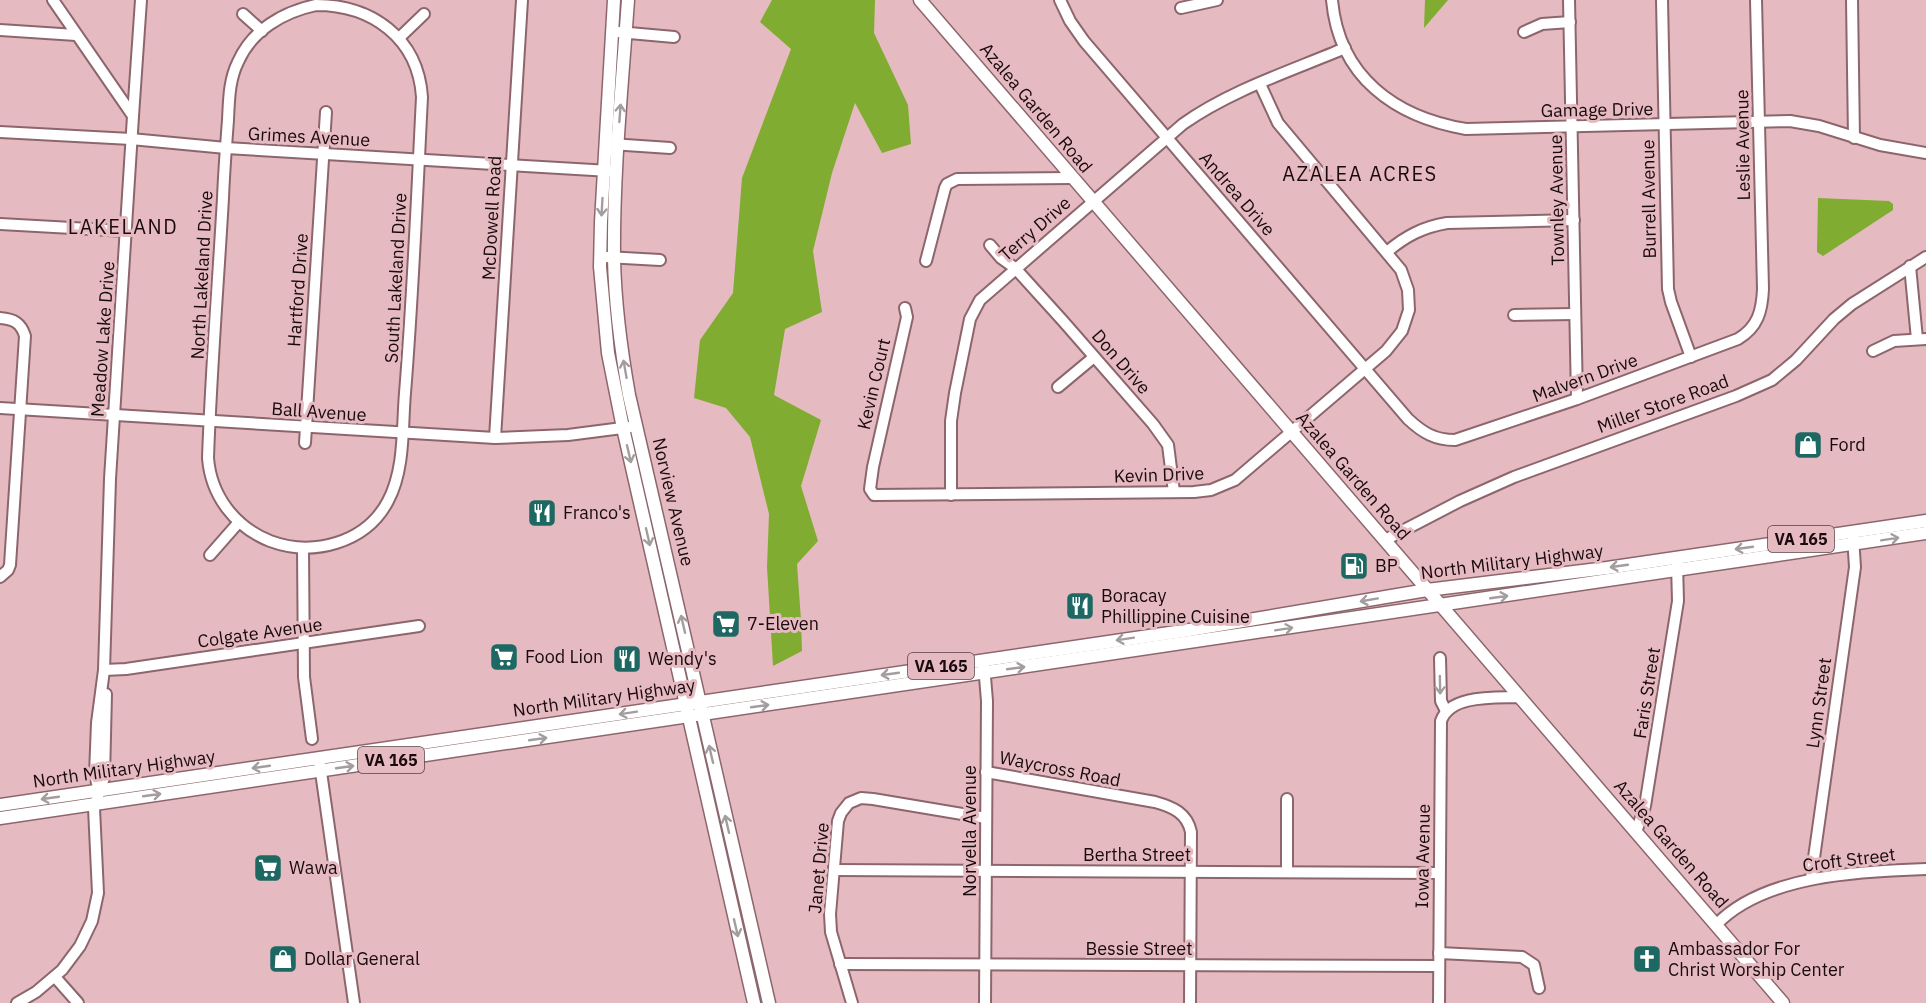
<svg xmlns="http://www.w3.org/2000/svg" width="1926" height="1003" viewBox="0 0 1926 1003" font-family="'IBM Plex Sans',sans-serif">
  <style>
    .water { fill: #80ac31 }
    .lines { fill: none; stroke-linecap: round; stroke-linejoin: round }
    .minor-casing { stroke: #8d666d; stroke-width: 14 }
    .major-casing { stroke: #8d666d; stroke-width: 15 }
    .minor { stroke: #fff; stroke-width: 10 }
    .major { stroke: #fff; stroke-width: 12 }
    .oneway { stroke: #a39d9e }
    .labels { text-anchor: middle; stroke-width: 6; stroke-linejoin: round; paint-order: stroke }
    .shield { fill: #e6bac1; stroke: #563f43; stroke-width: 1.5 }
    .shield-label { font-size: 16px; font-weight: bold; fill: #190a0d }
    .street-label { font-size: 18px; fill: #190a0d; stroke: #e6bac1 }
    .poi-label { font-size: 18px; fill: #190a0d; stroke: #e6bac1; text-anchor: start }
    .neighbourhood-label { font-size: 20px; letter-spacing: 1.5px; fill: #190a0d; stroke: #e6bac1 }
  </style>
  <rect width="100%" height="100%" fill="#e6bac1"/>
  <g class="water">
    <polygon points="772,0 875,0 874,33 908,105 911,144 882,153 855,103 832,173 813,251 822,312 785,329 774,395 821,420 801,486 818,541 797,564 801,620 802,651 773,666 767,567 769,514 750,437 726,408 694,398 700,340 733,293 742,178 791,49 760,22"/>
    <polygon points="1425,0 1448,0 1424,28"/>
    <polygon points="1818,198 1889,201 1893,204 1893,210 1823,256 1817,252"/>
  </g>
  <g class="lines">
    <g class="minor-casing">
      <g id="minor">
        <polyline points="53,0 133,116 110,479 104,670 97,723 95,775 99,791"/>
        <path d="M 1060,0 L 1070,21 L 1084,41 L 1408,419 C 1423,433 1435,440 1455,440 L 1577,399 L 1738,339 C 1758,327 1762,311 1763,289 L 1756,0"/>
        <path d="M 1332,0 C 1339,77 1395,117 1466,129 L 1790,121 L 1819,126 L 1880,145 L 1926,153"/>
        <polyline points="1569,0 1577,399"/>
        <polyline points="1662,0 1668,289 1671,302 1691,357"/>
        <polyline points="1852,0 1854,138"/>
        <path d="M 316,5 C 372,5 418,38 422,97 C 417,196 413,295 405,393 C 402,428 405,469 388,501 C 366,543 313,557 270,541 C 235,527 211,496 208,458 C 211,371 218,285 223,198 C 224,172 226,146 228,120 C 229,100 229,80 238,62 C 252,30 283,12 316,5 Z"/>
        <polyline points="1181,8 1217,0"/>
        <polyline points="243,14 262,31"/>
        <polyline points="0,30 76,35"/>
        <polyline points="618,32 674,37"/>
        <polyline points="1524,32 1542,24 1570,22"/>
        <polyline points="399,38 424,14"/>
        <polyline points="133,116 141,0"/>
        <polyline points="0,132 131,139 226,148 610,171"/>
        <polyline points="611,144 670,148"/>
        <polyline points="0,224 126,231"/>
        <polyline points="990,245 1001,258 1015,268 1063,321 1153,424 1168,445 1174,492"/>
        <path d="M 1388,251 C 1406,236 1423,227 1447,223 L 1574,220"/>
        <polyline points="606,257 660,260"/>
        <polyline points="926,261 945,188 947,184 957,179 1072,178"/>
        <polyline points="1910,266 1917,339"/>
        <polyline points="905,308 907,317 873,467 870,489 874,495 1194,492 1211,490 1235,480 1386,351 1402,331 1409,310 1408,290 1401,270 1278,123 1260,84"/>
        <polyline points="1514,315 1575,314"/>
        <path d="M 0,318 C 14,319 21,323 25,336 L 10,565 L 8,570 L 0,577"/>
        <polyline points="1873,351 1894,341 1926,339"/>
        <polyline points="1058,387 1094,357"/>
        <polyline points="0,408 495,438 568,435 630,427"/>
        <polyline points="495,438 522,0"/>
        <polyline points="305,443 326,112"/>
        <path d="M 951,495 L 951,421 L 955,393 L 970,319 L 980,300 L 1183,124 C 1231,90 1291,71 1345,48"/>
        <polyline points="1385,540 1460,501 1514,477 1736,396 1772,380 1796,360 1834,319 1852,304 1926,257"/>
        <polyline points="303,549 304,677 312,739"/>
        <polyline points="210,555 239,522"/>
        <polyline points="1440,658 1441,701 1446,711"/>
        <polyline points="984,665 987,701 985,1003"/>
        <polyline points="104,670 126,669 419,626"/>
        <polyline points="319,758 354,1003"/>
        <path d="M 986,772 L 1155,802 C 1173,807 1187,813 1191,832 L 1190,1003"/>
        <polyline points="1636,832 1645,806 1678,601 1677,564"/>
        <polyline points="834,870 1439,873"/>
        <polyline points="1287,872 1287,799"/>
        <polyline points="1811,879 1855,567 1853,537"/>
        <path d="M 1716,925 C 1763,875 1861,871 1926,869"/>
        <polyline points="1439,953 1522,957 1534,965 1539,988"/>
        <polyline points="840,964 1439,966"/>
        <polyline points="55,977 78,1003"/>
        <polyline points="17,1003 36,992 62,970 80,946 92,921 98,893 94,808 104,778 106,694"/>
        <polyline points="852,1003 831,932 830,914 838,821 841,813 849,803 861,798 873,799 986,818"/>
        <path d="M 1439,1003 L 1441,721 C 1450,694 1496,698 1519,697"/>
      </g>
    </g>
    <g class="major-casing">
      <g id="major">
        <polyline points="614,0 601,222 600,267 608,353 623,428 754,1003"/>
        <path d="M 628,0 C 622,86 613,173 614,259 C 615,305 621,350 629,395 L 769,1003"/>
        <polyline points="920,0 1783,1003"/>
        <polyline points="0,805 1183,631 1427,590 1607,568 1926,521"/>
        <polyline points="0,818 1926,533"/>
      </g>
    </g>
    <use href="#minor" class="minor"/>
    <use href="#major" class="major"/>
  </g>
  <defs><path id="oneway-shaft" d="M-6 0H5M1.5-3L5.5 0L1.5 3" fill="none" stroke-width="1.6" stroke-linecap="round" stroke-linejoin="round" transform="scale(1.5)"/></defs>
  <g class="oneway">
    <use href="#oneway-shaft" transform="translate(620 113) rotate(-86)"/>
    <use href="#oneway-shaft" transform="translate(602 207) rotate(93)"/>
    <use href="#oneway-shaft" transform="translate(625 369) rotate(-100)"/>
    <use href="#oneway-shaft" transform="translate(629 454) rotate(77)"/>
    <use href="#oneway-shaft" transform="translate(648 537) rotate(77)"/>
    <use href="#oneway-shaft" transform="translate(1890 539) rotate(-9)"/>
    <use href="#oneway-shaft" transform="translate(1744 548) rotate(172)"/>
    <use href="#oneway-shaft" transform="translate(1619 566) rotate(172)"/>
    <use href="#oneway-shaft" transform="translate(1499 597) rotate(-8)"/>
    <use href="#oneway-shaft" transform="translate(1369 600) rotate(170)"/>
    <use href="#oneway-shaft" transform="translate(683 624) rotate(-103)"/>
    <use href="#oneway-shaft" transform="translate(1284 629) rotate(-9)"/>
    <use href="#oneway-shaft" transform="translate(1125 639) rotate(171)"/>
    <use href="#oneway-shaft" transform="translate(1016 668) rotate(-8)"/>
    <use href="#oneway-shaft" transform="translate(890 674) rotate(172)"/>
    <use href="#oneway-shaft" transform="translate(1440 685) rotate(89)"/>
    <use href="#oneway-shaft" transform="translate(760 706) rotate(-8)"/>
    <use href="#oneway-shaft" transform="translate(628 713) rotate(171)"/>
    <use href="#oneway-shaft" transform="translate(538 739) rotate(-8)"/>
    <use href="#oneway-shaft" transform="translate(711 754) rotate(-103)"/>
    <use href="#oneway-shaft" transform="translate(261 767) rotate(172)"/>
    <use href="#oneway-shaft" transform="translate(345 767) rotate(-8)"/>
    <use href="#oneway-shaft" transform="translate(152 795) rotate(-8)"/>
    <use href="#oneway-shaft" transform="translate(50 798) rotate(172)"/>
    <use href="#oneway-shaft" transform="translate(727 824) rotate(-103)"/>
    <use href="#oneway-shaft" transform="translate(736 928) rotate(77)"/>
  </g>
  <defs>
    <g id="shop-square" transform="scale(1.5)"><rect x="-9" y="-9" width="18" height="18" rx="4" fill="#1d6862" stroke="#e6bac1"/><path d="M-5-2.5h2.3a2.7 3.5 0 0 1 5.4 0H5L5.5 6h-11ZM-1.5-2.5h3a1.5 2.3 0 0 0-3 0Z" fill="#fff"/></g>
    <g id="restaurant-square" transform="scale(1.5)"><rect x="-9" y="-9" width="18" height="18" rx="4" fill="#1d6862" stroke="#e6bac1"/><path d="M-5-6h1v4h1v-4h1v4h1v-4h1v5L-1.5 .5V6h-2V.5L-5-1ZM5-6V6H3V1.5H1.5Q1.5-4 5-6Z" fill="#fff"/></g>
    <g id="fuel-square" transform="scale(1.5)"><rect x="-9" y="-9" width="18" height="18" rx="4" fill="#1d6862" stroke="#e6bac1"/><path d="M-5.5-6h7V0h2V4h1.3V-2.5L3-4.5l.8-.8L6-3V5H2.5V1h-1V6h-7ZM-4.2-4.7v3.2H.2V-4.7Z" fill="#fff"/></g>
    <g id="supermarket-square" transform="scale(1.5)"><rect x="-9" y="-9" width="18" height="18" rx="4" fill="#1d6862" stroke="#e6bac1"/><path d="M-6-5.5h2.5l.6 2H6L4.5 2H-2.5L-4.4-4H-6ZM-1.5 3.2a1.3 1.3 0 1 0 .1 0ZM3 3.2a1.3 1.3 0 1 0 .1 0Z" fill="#fff"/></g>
    <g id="church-square" transform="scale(1.5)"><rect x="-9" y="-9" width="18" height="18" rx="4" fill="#1d6862" stroke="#e6bac1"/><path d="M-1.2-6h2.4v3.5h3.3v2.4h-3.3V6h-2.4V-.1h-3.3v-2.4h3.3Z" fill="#fff"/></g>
  </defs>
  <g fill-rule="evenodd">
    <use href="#shop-square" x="1808" y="445"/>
    <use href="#restaurant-square" x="542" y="513"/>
    <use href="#fuel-square" x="1354" y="566"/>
    <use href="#restaurant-square" x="1080" y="606"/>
    <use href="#supermarket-square" x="726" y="624"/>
    <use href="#supermarket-square" x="504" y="657"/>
    <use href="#restaurant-square" x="627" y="659"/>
    <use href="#supermarket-square" x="268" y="868"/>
    <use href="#shop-square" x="283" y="959"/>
    <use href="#church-square" x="1647" y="959"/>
  </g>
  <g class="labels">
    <g class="shield">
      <rect x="1768" y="526" width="66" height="26" rx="4.5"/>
      <rect x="908" y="653" width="66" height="26" rx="4.5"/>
      <rect x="358" y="747" width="66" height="26" rx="4.5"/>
    </g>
    <g class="shield-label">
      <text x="1801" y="545">VA 165</text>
      <text x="941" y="672">VA 165</text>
      <text x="391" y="766">VA 165</text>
    </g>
    <g class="street-label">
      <text transform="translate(1036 108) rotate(50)" y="6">Azalea Garden Road</text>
      <text transform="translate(1597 110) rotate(-1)" y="6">Gamage Drive</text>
      <text transform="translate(309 137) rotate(3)" y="6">Grimes Avenue</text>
      <text transform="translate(1743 145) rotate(-91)" y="6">Leslie Avenue</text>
      <text transform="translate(1237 194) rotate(49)" y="6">Andrea Drive</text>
      <text transform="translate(1649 199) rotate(-91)" y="6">Burrell Avenue</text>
      <text transform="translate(1557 200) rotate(-91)" y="6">Townley Avenue</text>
      <text transform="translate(492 218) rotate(-87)" y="6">McDowell Road</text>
      <text transform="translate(1035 229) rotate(-41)" y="6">Terry Drive</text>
      <text transform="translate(202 275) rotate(-87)" y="6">North Lakeland Drive</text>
      <text transform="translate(396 278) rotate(-87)" y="6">South Lakeland Drive</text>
      <text transform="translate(298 290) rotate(-86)" y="6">Hartford Drive</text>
      <text transform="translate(103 339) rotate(-86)" y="6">Meadow Lake Drive</text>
      <text transform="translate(1121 362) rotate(49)" y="6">Don Drive</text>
      <text transform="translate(1585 378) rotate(-20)" y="6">Malvern Drive</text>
      <text transform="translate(874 384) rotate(-77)" y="6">Kevin Court</text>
      <text transform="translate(1663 404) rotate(-20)" y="6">Miller Store Road</text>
      <text transform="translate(319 412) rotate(4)" y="6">Ball Avenue</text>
      <text transform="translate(1159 475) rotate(-2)" y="6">Kevin Drive</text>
      <text transform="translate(1353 476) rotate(49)" y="6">Azalea Garden Road</text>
      <text transform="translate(673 502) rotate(77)" y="6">Norview Avenue</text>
      <text transform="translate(1512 562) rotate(-7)" y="6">North Military Highway</text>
      <text transform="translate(260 633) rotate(-8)" y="6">Colgate Avenue</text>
      <text transform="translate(1647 693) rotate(-81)" y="6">Faris Street</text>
      <text transform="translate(604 698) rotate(-8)" y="6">North Military Highway</text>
      <text transform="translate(1819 703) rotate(-82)" y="6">Lynn Street</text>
      <text transform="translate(124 769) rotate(-8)" y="6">North Military Highway</text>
      <text transform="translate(1060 769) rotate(11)" y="6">Waycross Road</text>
      <text transform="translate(970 831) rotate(-90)" y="6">Norvella Avenue</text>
      <text transform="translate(1671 844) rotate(49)" y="6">Azalea Garden Road</text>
      <text x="1137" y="861">Bertha Street</text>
      <text transform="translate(1423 856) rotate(-89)" y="6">Iowa Avenue</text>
      <text transform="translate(1849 860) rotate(-7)" y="6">Croft Street</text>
      <text transform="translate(819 868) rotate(-85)" y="6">Janet Drive</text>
      <text x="1139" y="955">Bessie Street</text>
    </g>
    <g class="poi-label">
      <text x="1829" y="451">Ford</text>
      <text x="563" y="519">Franco's</text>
      <text x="1375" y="572">BP</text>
      <text x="1101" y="602">Boracay<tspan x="1101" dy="21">Phillippine Cuisine</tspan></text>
      <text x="747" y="630">7-Eleven</text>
      <text x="525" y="663">Food Lion</text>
      <text x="648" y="665">Wendy's</text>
      <text x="289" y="874">Wawa</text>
      <text x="1668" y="955">Ambassador For<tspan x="1668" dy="21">Christ Worship Center</tspan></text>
      <text x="304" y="965">Dollar General</text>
    </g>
    <g class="neighbourhood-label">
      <text x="1360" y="181">AZALEA ACRES</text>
      <text x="123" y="234">LAKELAND</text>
    </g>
  </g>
</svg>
